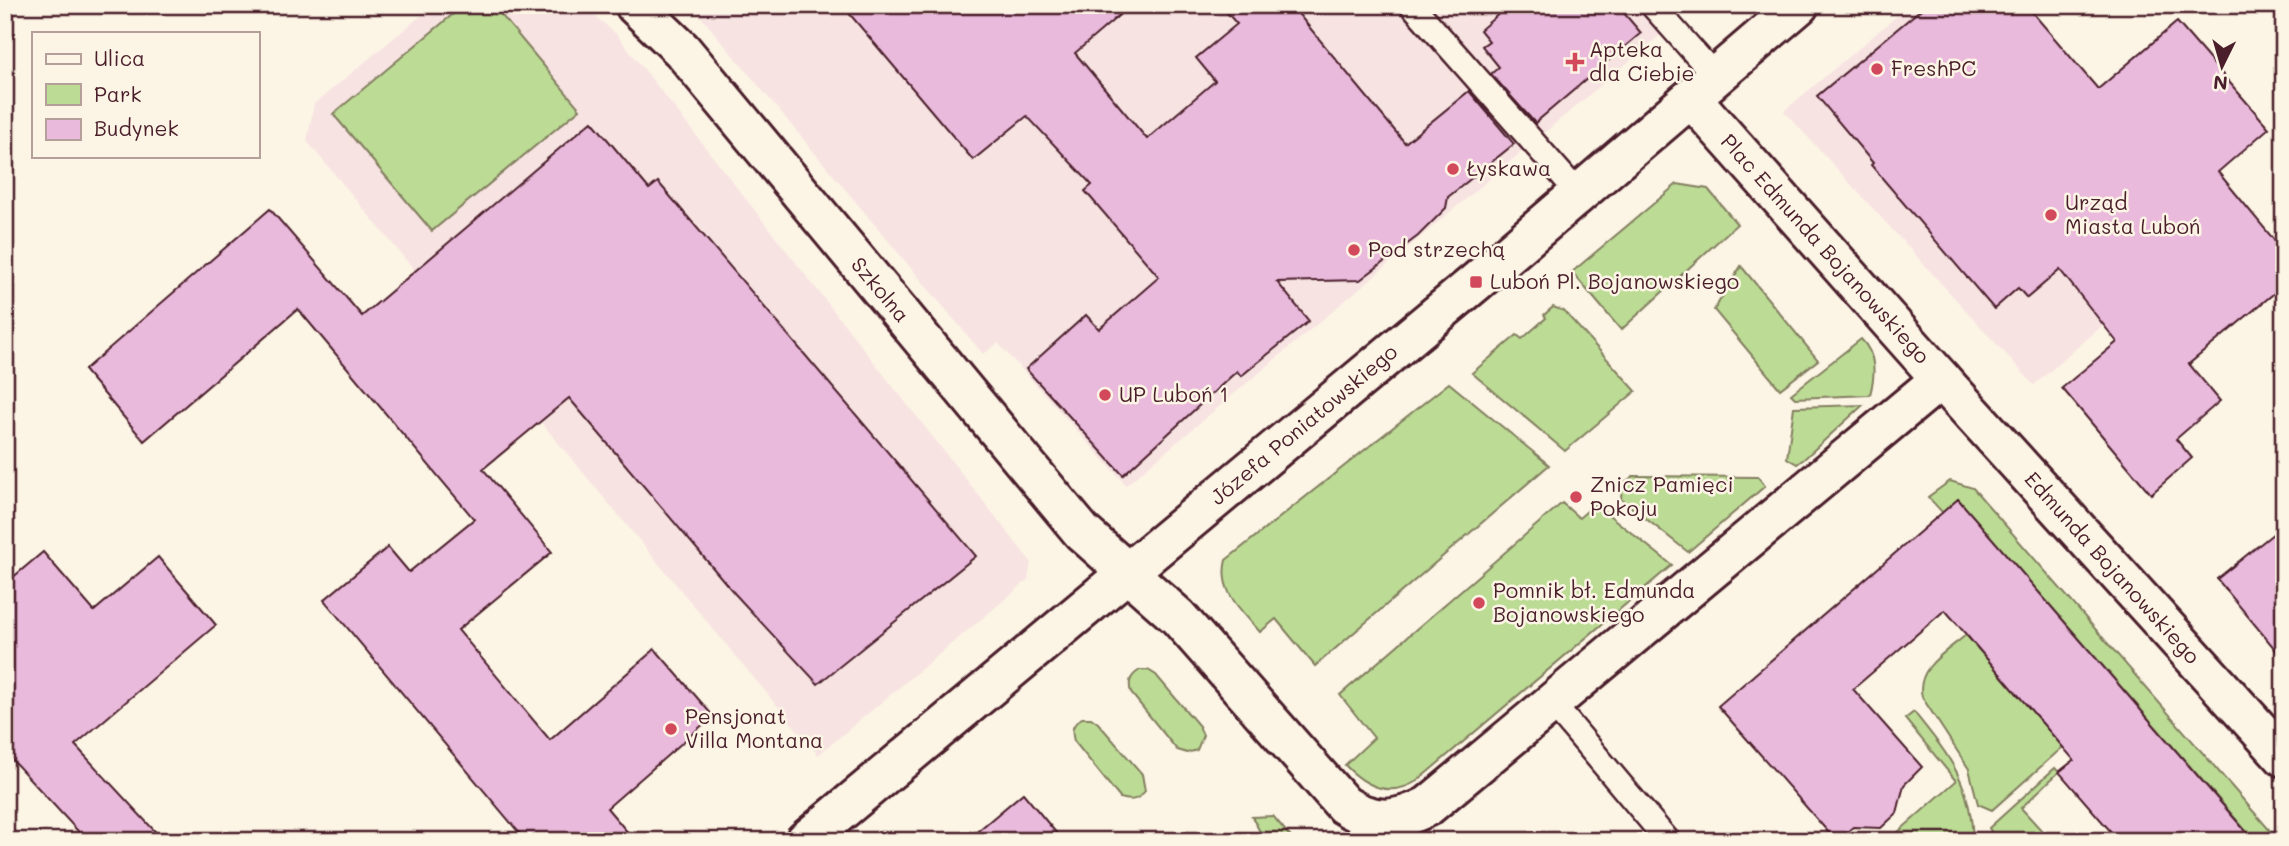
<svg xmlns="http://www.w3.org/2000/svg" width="2289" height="846" viewBox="0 0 2289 846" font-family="Mali,sans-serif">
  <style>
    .built { fill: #f7e3e2; fill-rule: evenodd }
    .green { fill: #bcdc95; stroke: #837e60; stroke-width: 2 }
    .building { fill: #eabadc; stroke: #4a1f2b; stroke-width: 2 }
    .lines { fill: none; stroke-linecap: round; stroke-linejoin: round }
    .lane-casing { stroke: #4a1f2b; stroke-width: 28 }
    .street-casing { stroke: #4a1f2b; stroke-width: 44 }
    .secondary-casing { stroke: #4a1f2b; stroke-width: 44 }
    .lane { stroke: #fcf5e5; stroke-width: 23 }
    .street { stroke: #fcf5e5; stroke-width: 38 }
    .secondary { stroke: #fcf5e5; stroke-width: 38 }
    .poi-dot { fill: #d1495b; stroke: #fcf5e5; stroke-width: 2.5 }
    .labels { text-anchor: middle; stroke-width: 5; stroke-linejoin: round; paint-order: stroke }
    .poi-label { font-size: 21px; fill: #4a1f2b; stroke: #fcf5e5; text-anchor: start }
    .street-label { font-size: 21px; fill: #4a1f2b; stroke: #fcf5e5 }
  </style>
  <rect width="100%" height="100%" fill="#fcf5e5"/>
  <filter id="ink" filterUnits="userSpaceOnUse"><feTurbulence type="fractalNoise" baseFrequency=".0143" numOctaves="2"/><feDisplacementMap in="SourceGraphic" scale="14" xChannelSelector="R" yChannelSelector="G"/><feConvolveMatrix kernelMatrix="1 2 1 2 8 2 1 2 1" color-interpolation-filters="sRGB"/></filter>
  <g filter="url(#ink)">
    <g class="built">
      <polygon points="434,5 583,5 617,35 1031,562 1028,580 818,755 307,141 314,104"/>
      <path d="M 691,5 L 1220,5 L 1258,48 L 1249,142 L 1291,5 L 1696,5 L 1126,485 L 998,343 L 983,354 ZM 1470,91 L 1513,144 L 1448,197 L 1446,208 L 1429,223 L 1417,223 L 1418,236 L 1392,256 L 1380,255 L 1405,143 Z"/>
      <polygon points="1910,5 2026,5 2217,226 2034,385 1784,111"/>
    </g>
    <g class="green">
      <polygon points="464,5 493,5 580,109 432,231 333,114"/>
      <polygon points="1677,184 1708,189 1737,224 1621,330 1572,272"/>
      <polygon points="1741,266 1818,360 1780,389 1714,310"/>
      <polygon points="1553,307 1564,311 1636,391 1565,451 1472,373 1517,335 1522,339 1546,318 1544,315"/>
      <path d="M 1861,339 C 1877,355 1875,375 1870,395 L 1795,398 L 1791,394 Z"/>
      <path d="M 1449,383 L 1549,465 L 1315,666 L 1276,619 L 1260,632 C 1241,610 1218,591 1226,560 Z"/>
      <polygon points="1863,405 1804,459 1797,464 1787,458 1794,407"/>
      <polygon points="1633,476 1758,477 1765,486 1688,552 1621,499 1622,485"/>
      <polygon points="1950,481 1973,488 2279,841 2240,841 2248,833 1959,500 1943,513 1928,497"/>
      <path d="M 1562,503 L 1579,518 L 1595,504 L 1672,565 L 1417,781 C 1390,798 1365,786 1345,765 L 1374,738 L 1340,695 Z"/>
      <path d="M 1966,635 L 2063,747 L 1992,810 L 1978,804 L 1969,769 L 1922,697 C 1915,668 1947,651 1966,635 Z"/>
      <path d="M 1140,670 L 1148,670 L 1156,675 L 1199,726 L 1203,735 L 1197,750 L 1187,753 L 1177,750 L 1131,693 C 1128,682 1130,676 1140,670 Z"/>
      <path d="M 1914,712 C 1949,756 1971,781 1973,841 L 1888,841 L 1956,781 L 1905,719 Z"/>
      <path d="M 1082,718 L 1091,718 L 1098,723 L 1142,774 L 1145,791 C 1137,801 1131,801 1120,798 L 1074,741 C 1071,730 1072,724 1082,718 Z"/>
      <polygon points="2055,768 2059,772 2021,808 2044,833 2020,841 1996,841 1989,828"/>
      <polygon points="1273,816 1294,841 1265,841 1252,817"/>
    </g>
    <g class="building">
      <polygon points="842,5 1131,5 1075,53 1147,139 1215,81 1196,58 1237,24 1220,5 1291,5 1405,143 1469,91 1514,144 1448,197 1446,208 1418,236 1360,280 1277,282 1309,321 1241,376 1237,371 1123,475 1026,369 1086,315 1099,329 1159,277 1085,191 1092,185 1027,116 973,160"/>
      <polygon points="1509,5 1617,5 1641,33 1535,123 1491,74 1499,67 1482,46 1489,41 1480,30"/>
      <polygon points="1926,5 2026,5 2098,89 2177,22 2269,128 2218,172 2284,252 2284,285 2189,364 2220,401 2176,439 2192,458 2151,494 2062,388 2117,342 2060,270 2027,298 2018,288 1994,309 1871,165 1873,163 1817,96"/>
      <polygon points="592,121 649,189 658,182 976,556 818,684 735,594 569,398 483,469 552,552 458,630 550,740 655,649 713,716 607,808 635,841 526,841 324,600 388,547 409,572 474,519 298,309 144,441 84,370 270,209 362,316"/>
      <polygon points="1958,499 2254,841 2119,841 2059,772 2074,760 1945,610 1853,689 1922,767 1904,785 1897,813 1881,828 1853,827 1836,841 1718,706"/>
      <polygon points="2284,525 2284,660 2217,579"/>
      <polygon points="43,552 94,611 158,557 216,625 75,745 164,841 87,841 5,752 5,584"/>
      <polygon points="1023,793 1063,841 966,841"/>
    </g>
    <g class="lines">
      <g class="lane-casing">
        <g id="lane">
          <polyline points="1412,5 1579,194"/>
          <polyline points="1652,5 1716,77"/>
          <polyline points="1552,703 1668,841"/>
        </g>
      </g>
      <g class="street-casing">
        <g id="street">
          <path d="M 635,5 L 682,50 L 1082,532 L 1178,617 L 1344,805 C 1374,824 1397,822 1428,806 L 1941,379 L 1692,99"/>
          <polyline points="1941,379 2284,757"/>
        </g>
      </g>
      <g class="secondary-casing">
        <polyline id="secondary" points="805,841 1476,282 1799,5"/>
      </g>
      <use href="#lane" class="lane"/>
      <use href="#street" class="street"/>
      <use href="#secondary" class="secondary"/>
    </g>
  </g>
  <g class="poi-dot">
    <path d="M1571.5 51.5h7v7h7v7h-7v7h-7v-7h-7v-7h7z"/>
    <circle cx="1877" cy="69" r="7"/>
    <circle cx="1453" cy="169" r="7"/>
    <circle cx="2051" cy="215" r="7"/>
    <circle cx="1354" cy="250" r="7"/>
    <rect x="1469" y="275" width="14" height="14" rx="3.5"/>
    <circle cx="1105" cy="395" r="7"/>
    <circle cx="1576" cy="497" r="7"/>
    <circle cx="1479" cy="603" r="7"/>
    <circle cx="671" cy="729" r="7"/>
  </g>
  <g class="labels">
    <g class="poi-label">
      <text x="1589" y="57">Apteka<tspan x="1589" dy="24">dla Ciebie</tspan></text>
      <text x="1891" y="76">FreshPC</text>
      <text x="1467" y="176">Łyskawa</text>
      <text x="2065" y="210">Urząd<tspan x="2065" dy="24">Miasta Luboń</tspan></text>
      <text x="1368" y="257">Pod strzechą</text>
      <text x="1490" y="289">Luboń Pl. Bojanowskiego</text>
      <text x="1119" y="402">UP Luboń 1</text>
      <text x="1590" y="492">Znicz Pamięci<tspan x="1590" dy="24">Pokoju</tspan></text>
      <text x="1493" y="598">Pomnik bł. Edmunda<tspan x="1493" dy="24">Bojanowskiego</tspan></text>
      <text x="685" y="724">Pensjonat<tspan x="685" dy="24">Villa Montana</tspan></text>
    </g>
    <g class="street-label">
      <text transform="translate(1825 249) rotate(48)" y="7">Plac Edmunda Bojanowskiego</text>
      <text transform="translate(880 290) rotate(50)" y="7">Szkolna</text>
      <text transform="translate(1304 425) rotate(-40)" y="7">Józefa Poniatowskiego</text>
      <text transform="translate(2112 568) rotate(48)" y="7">Edmunda Bojanowskiego</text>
    </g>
  </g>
  <rect width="2289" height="846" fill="none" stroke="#fcf5e5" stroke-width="28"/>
  <rect x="14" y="14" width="2261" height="818" fill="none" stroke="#4a1f2b" stroke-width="2.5" filter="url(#ink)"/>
  <rect x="32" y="32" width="228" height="126" fill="#fcf5e5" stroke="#b59f9b" stroke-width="2"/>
  <rect x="46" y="54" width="35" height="10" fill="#fcf5e5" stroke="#b59f9b" stroke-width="2"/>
  <text x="94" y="66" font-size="21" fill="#4a1f2b">Ulica</text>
  <rect x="46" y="84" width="35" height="21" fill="#bcdc95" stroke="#b59f9b" stroke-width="2"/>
  <text x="94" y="102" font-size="21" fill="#4a1f2b">Park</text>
  <rect x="46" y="119" width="35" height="21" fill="#eabadc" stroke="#b59f9b" stroke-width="2"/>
  <text x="94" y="136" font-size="21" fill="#4a1f2b">Budynek</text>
  <g transform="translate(2222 66) rotate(185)" stroke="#fcf5e5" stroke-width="5" paint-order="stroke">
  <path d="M0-5L12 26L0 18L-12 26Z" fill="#4a1f2b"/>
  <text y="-10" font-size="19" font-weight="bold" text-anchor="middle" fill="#4a1f2b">N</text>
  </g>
</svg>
